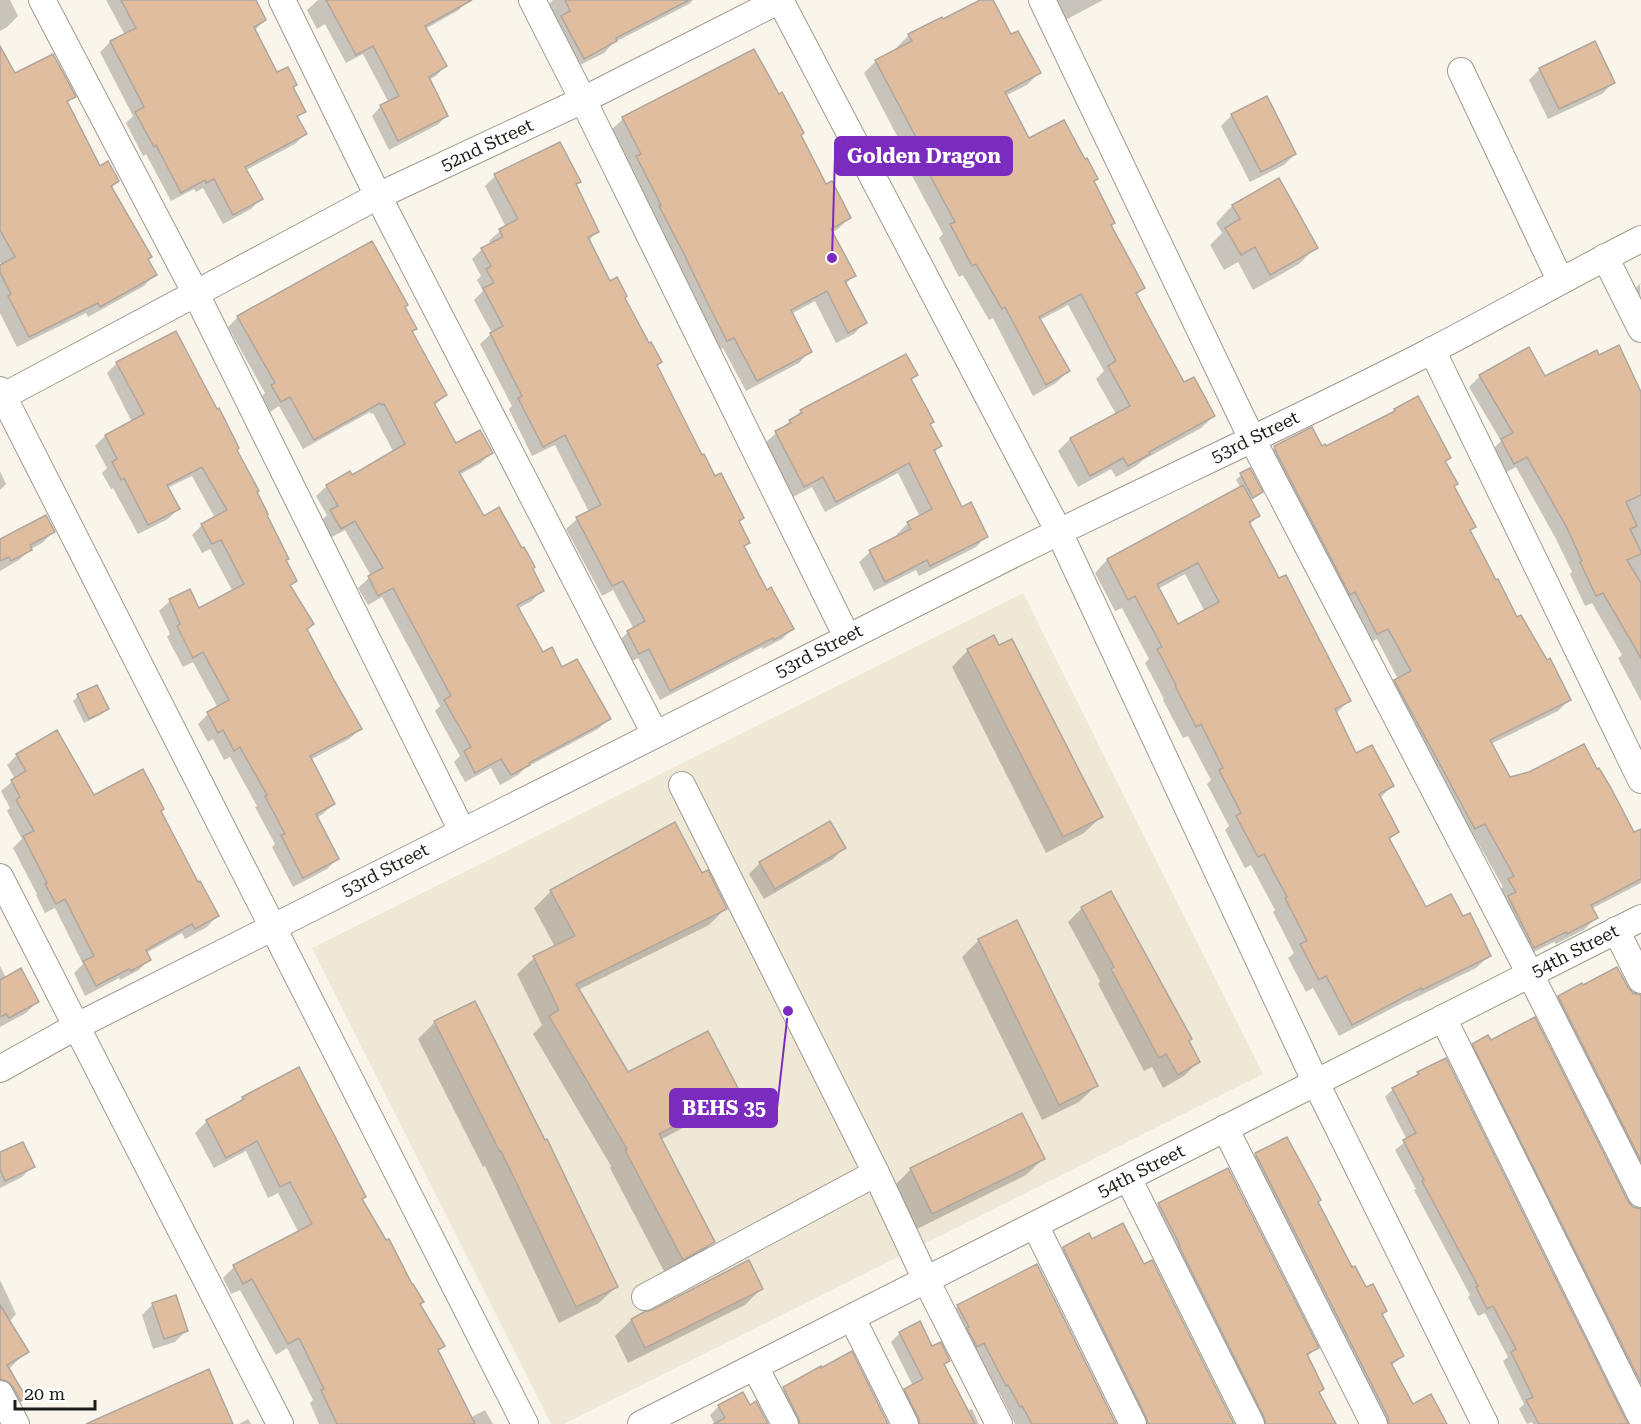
<svg xmlns="http://www.w3.org/2000/svg" width="1641" height="1424" viewBox="0 0 1641 1424" font-family="'Roboto Serif',serif">
  <style>
    .built { fill: #f0e8d6 }
    .shadow { fill: #0003; fill-rule: evenodd }
    .building { fill: #e1bd9f; stroke: #afa69e; stroke-width: 1.5; fill-rule: evenodd }
    .lines { fill: none; stroke-linecap: round; stroke-linejoin: round }
    .minor-casing { stroke: #9f9a90; stroke-width: 28 }
    .minor { stroke: #fff; stroke-width: 26 }
    .labels { text-anchor: middle; stroke-width: 4.5; stroke-linejoin: round; paint-order: stroke }
    .street-label { font-size: 18px; fill: #1e1c18; stroke: #fff }
    .leader { fill: none; stroke: #7b2cbf; stroke-width: 2 }
    .callout-dot { fill: #7b2cbf; stroke: #fff; stroke-width: 2 }
    .callout { fill: #7b2cbf; stroke: #7b2cbf; stroke-width: 2 }
    .callout-label { font-size: 20px; text-anchor: middle; font-weight: bold; fill: #fff }
  </style>
  <rect width="100%" height="100%" fill="#faf5ea"/>
  <polygon class="built" points="1023,593 1263,1074 564,1424 551,1424 312,948"/>
  <g class="shadow">
    <polygon points="0,0 10,0 18,16 7,27 0,31"/>
    <polygon points="106,0 253,0 265,20 254,31 277,74 292,88 304,111 297,118 305,134 295,144 246,170 261,199 251,209 223,224 203,188 196,192 194,189 171,201 146,154 143,156 126,123 133,116 100,52 110,42 125,35"/>
    <polygon points="318,0 468,0 459,10 425,29 445,66 436,76 429,80 447,116 437,125 389,150 372,116 381,106 389,103 363,54 346,63 325,24 317,29 307,10"/>
    <polygon points="553,0 693,0 689,4 613,43 604,53 572,69 550,29 558,21 549,4"/>
    <polygon points="983,0 991,0 1010,36 1039,73 1027,85 1005,96 1029,140 1093,182 1110,226 1143,288 1136,295 1184,384 1214,416 1201,428 1143,460 1136,466 1116,477 1111,469 1078,487 1058,451 1070,439 1116,414 1096,379 1104,371 1068,305 1040,320 1068,371 1056,383 1033,396 993,318 989,320 963,275 959,277 939,238 943,234 902,157 906,153 864,73 876,61 899,50 897,47 909,35 943,21"/>
    <polygon points="1045,0 1103,0 1058,24"/>
    <polygon points="0,49 14,75 74,96 67,104 99,168 118,181 111,188 150,257 147,260 155,274 144,286 88,317 86,313 17,347 0,313 0,266 2,265 0,262"/>
    <polygon points="754,51 825,186 849,218 838,229 831,233 854,275 845,285 865,322 854,334 836,343 815,301 791,314 810,351 799,363 746,391 723,348 716,351 626,169 630,165 611,130 623,119"/>
    <polygon points="1540,69 1613,83 1602,94 1548,119 1529,80"/>
    <polygon points="1232,115 1295,154 1284,165 1250,182 1221,126"/>
    <polygon points="495,176 579,181 575,185 597,232 588,241 609,283 623,298 648,345 660,362 656,366 702,457 749,542 743,548 767,592 792,629 782,639 763,649 762,647 660,700 638,658 628,663 618,642 628,632 634,629 613,590 602,596 566,529 577,519 589,512 555,445 532,456 509,409 512,406 480,344 492,333 474,300 483,291 477,280 481,276 472,259 482,249 491,244 489,241 500,231 506,227 485,186"/>
    <polygon points="1279,180 1316,247 1299,264 1253,290 1238,262 1224,270 1210,245 1222,233 1216,223 1232,206"/>
    <polygon points="1641,283 1640,285 1641,317 1629,294"/>
    <polygon points="403,307 415,328 411,332 445,395 434,406 456,445 491,453 481,463 459,475 483,518 531,569 542,590 532,601 517,609 543,654 562,669 609,719 598,729 525,768 518,775 500,785 491,768 465,782 454,762 460,756 435,711 440,706 382,597 368,605 358,588 371,576 345,530 330,538 321,521 327,515 316,496 327,486 351,477 394,453 373,413 371,414 370,412 303,449 279,406 270,412 262,396 265,393 228,327 238,317"/>
    <polygon points="117,363 235,450 256,493 285,561 296,581 289,587 312,624 306,630 360,729 349,739 310,760 333,804 323,814 316,818 337,859 327,869 293,887 272,847 275,844 255,807 257,806 230,757 224,760 213,739 208,742 198,724 208,714 218,708 193,662 183,667 167,637 170,634 159,611 170,601 189,591 199,610 233,592 210,549 202,553 192,535 202,525 215,518 192,476 167,488 178,509 168,519 138,534 113,488 111,489 102,473 107,468 95,446 105,436 132,422 107,373"/>
    <polygon points="916,375 910,381 932,422 929,425 940,446 934,453 961,509 986,536 976,547 919,576 916,570 874,591 859,562 870,552 899,537 897,534 908,523 920,517 898,473 825,512 812,487 793,497 765,443 801,411"/>
    <polygon points="1480,376 1545,378 1641,412 1641,701 1618,658 1622,655 1592,603 1585,606 1570,574 1572,572 1556,539 1516,467 1503,474 1491,451 1501,441 1469,387"/>
    <polygon points="1395,410 1449,457 1444,462 1452,487 1474,527 1469,532 1517,619 1569,700 1558,711 1491,744 1509,779 1633,834 1641,832 1641,883 1591,909 1596,917 1585,929 1556,944 1554,942 1522,958 1498,891 1503,887 1473,834 1463,839 1384,692 1398,679 1377,639 1366,644 1263,458 1275,447 1326,448 1391,415"/>
    <polygon points="0,471 6,484 0,490"/>
    <path d="M 1241,475 L 1261,492 L 1250,501 L 1258,516 L 1249,525 L 1278,580 L 1349,700 L 1336,714 L 1356,755 L 1392,786 L 1379,799 L 1397,832 L 1389,840 L 1425,909 L 1463,918 L 1489,956 L 1476,968 L 1409,1001 L 1408,1000 L 1339,1036 L 1313,988 L 1306,992 L 1288,958 L 1294,953 L 1273,912 L 1275,910 L 1251,865 L 1245,868 L 1225,830 L 1229,826 L 1207,784 L 1211,780 L 1188,736 L 1183,738 L 1163,700 L 1164,699 L 1145,663 L 1149,659 L 1122,608 L 1115,611 L 1095,573 L 1107,560 L 1241,488 L 1236,480 ZM 1185,574 L 1205,612 L 1177,626 L 1158,589 Z"/>
    <polygon points="53,532 42,543 31,549 19,560 0,571 0,541"/>
    <polygon points="968,650 1101,817 1084,833 1046,853 952,667"/>
    <polygon points="78,696 107,709 102,714 84,723 73,701"/>
    <polygon points="17,755 93,797 159,812 217,916 207,927 185,939 182,933 146,953 149,959 139,970 120,980 119,978 85,996 74,973 83,964 55,908 45,913 36,895 37,894 13,848 22,839 7,811 10,808 1,791 15,779 7,765"/>
    <polygon points="674,824 702,875 725,909 709,925 578,990 627,1074 738,1092 721,1108 660,1140 713,1242 697,1259 666,1275 610,1168 611,1166 533,1034 542,1025 517,974 534,958 555,947 534,908 551,891"/>
    <polygon points="844,848 833,859 764,899 749,874 760,863"/>
    <polygon points="1082,908 1188,1042 1198,1062 1184,1076 1163,1088 1152,1067 1144,1071 1098,984 1100,981 1068,922"/>
    <polygon points="979,940 1096,1086 1079,1102 1042,1120 962,957"/>
    <polygon points="0,966 6,978 37,1002 26,1013 0,1027"/>
    <polygon points="1631,993 1641,996 1641,1185 1550,1005 1559,997"/>
    <polygon points="435,1022 544,1142 616,1287 599,1303 559,1323 485,1166 483,1167 418,1039"/>
    <polygon points="1473,1045 1631,1207 1641,1210 1641,1408 1465,1053"/>
    <polygon points="1418,1073 1626,1424 1533,1424 1532,1422 1527,1424 1519,1409 1524,1404 1503,1361 1508,1357 1485,1313 1478,1316 1468,1297 1470,1295 1414,1190 1416,1189 1395,1150 1407,1140 1385,1097 1393,1089 1412,1079"/>
    <polygon points="243,1098 361,1200 418,1305 443,1346 437,1352 470,1418 485,1410 493,1424 319,1424 310,1403 313,1400 287,1348 276,1355 240,1290 231,1294 223,1278 234,1267 299,1233 278,1193 268,1198 246,1151 214,1168 195,1133 207,1121 236,1106"/>
    <polygon points="1286,1139 1351,1269 1366,1289 1385,1311 1381,1315 1402,1356 1391,1366 1412,1406 1445,1424 1379,1424 1247,1163 1256,1155"/>
    <polygon points="0,1154 33,1166 22,1177 0,1188"/>
    <polygon points="1043,1159 1026,1175 915,1230 894,1186 911,1169"/>
    <polygon points="1159,1205 1317,1347 1307,1357 1318,1393 1335,1424 1255,1424 1150,1213"/>
    <polygon points="1089,1235 1233,1424 1137,1424 1055,1257 1064,1248"/>
    <polygon points="0,1280 16,1314 9,1322 27,1351 10,1368 15,1377 13,1379 24,1397 8,1413 0,1406"/>
    <polygon points="761,1289 745,1305 628,1363 615,1336 631,1320"/>
    <polygon points="153,1304 186,1331 175,1342 153,1349 142,1315"/>
    <polygon points="958,1306 1115,1424 1015,1424 999,1392 997,1393 949,1315"/>
    <polygon points="900,1333 932,1348 948,1361 943,1366 967,1411 972,1409 979,1424 908,1424 896,1400 905,1390 913,1386 891,1342"/>
    <polygon points="820,1368 887,1424 788,1424 774,1398 784,1389"/>
    <polygon points="719,1406 749,1407 766,1424 712,1424 714,1423 710,1415"/>
    <polygon points="248,1419 251,1424 239,1424"/>
  </g>
  <g class="building">
    <polygon points="121,0 256,0 266,20 254,27 277,72 288,67 297,85 293,87 306,112 297,116 307,134 245,167 263,199 233,215 214,179 206,183 205,180 181,193 156,145 154,147 135,112 144,107 110,41 136,28"/>
    <polygon points="326,0 472,0 425,26 447,66 429,77 448,116 398,141 380,105 399,96 373,46 356,55"/>
    <polygon points="565,0 689,0 616,38 617,41 584,59 561,16 570,11"/>
    <polygon points="980,0 993,0 1011,34 1018,31 1041,73 1005,92 1029,138 1064,120 1085,159 1087,158 1098,179 1094,181 1115,223 1111,225 1145,288 1136,293 1153,325 1184,382 1194,377 1215,416 1149,452 1150,454 1128,466 1123,458 1090,476 1070,438 1130,406 1108,366 1116,361 1081,294 1039,317 1070,371 1046,385 1005,307 1002,309 976,264 972,266 950,224 955,222 913,144 918,141 875,60 912,41 908,34 942,17 943,19"/>
    <polygon points="1595,41 1615,83 1559,109 1539,68"/>
    <polygon points="0,46 15,73 53,54 76,97 67,101 100,166 108,161 119,181 111,186 152,257 148,259 157,275 100,307 98,303 29,337 8,296 11,294 0,272 0,265 15,257 0,230"/>
    <polygon points="754,49 779,94 782,92 804,133 801,135 826,184 832,181 851,218 831,229 856,276 845,281 867,323 848,333 827,291 791,310 812,352 757,381 734,338 727,341 709,306 684,254 659,206 661,205 636,156 641,154 622,117"/>
    <polygon points="1267,96 1296,154 1261,172 1231,114"/>
    <polygon points="560,142 581,182 576,184 599,232 588,237 610,281 617,277 627,296 625,298 649,343 651,342 662,362 657,365 702,455 704,454 715,476 721,473 744,518 739,521 750,543 744,546 767,590 771,587 794,629 774,640 773,638 670,691 649,649 639,654 627,631 645,621 623,581 612,586 576,517 601,505 565,435 543,447 518,398 522,396 490,333 503,326 483,288 494,283 486,269 491,266 481,248 503,237 499,229 518,219 494,174"/>
    <polygon points="1279,178 1318,248 1270,275 1255,247 1241,255 1225,228 1240,219 1232,205"/>
    <polygon points="372,241 408,305 405,307 417,329 412,331 447,395 434,403 456,443 480,430 493,453 459,472 484,516 499,507 522,548 524,547 535,567 533,569 544,591 517,605 543,652 552,647 562,667 577,659 611,719 529,763 530,765 511,775 501,759 475,773 464,751 471,747 444,700 451,696 393,588 378,596 368,576 383,568 355,521 341,529 330,510 338,506 326,485 350,471 352,475 405,444 384,404 382,405 380,403 314,440 290,397 281,402 271,385 275,383 237,316"/>
    <polygon points="176,331 217,409 219,408 239,448 237,450 259,491 257,492 268,514 267,515 289,559 286,560 297,581 290,585 314,624 307,629 333,678 362,729 310,756 335,804 316,814 339,859 303,878 281,835 285,834 265,796 267,795 240,747 234,751 223,730 218,733 207,712 229,700 203,652 193,658 177,626 180,624 169,599 190,589 199,608 244,584 221,540 212,544 201,524 227,510 202,467 167,485 180,509 148,525 124,478 121,480 112,462 117,459 105,435 144,414 116,362"/>
    <polygon points="1619,345 1641,392 1641,495 1626,502 1637,526 1630,529 1641,552 1641,554 1627,560 1641,583 1641,658 1603,593 1596,596 1580,562 1582,561 1567,528 1527,457 1514,464 1501,439 1513,433 1479,375 1529,347 1545,376 1597,350 1599,355"/>
    <polygon points="906,354 918,375 911,379 934,422 930,424 942,446 934,450 962,507 971,502 988,537 930,566 927,560 885,582 869,550 911,529 907,522 932,509 909,463 836,502 823,477 804,487 775,431 791,423 789,420 802,413 800,410"/>
    <polygon points="1418,396 1451,458 1445,461 1458,484 1454,486 1476,527 1470,530 1496,580 1498,579 1517,617 1521,615 1547,660 1550,658 1571,700 1490,740 1510,777 1529,772 1584,744 1597,769 1599,768 1611,788 1634,832 1641,829 1641,879 1591,905 1598,918 1567,934 1566,932 1534,948 1508,896 1516,892 1508,879 1514,876 1485,824 1475,829 1394,680 1411,671 1388,629 1377,634 1355,592 1350,595 1277,454 1274,446 1312,427 1322,446 1325,444 1326,446 1395,411 1394,409"/>
    <polygon points="1250,468 1263,492 1253,498 1240,473"/>
    <path d="M 1243,485 L 1260,516 L 1249,522 L 1279,578 L 1286,575 L 1351,701 L 1335,709 L 1356,753 L 1372,745 L 1394,786 L 1379,794 L 1399,832 L 1389,838 L 1426,907 L 1451,894 L 1463,916 L 1470,913 L 1491,956 L 1422,990 L 1421,988 L 1352,1025 L 1326,976 L 1319,980 L 1300,944 L 1307,941 L 1285,898 L 1287,897 L 1264,854 L 1258,857 L 1236,816 L 1241,813 L 1219,770 L 1223,768 L 1201,724 L 1196,727 L 1175,686 L 1176,685 L 1157,649 L 1162,647 L 1135,596 L 1128,600 L 1107,559 ZM 1198,563 L 1219,602 L 1178,624 L 1157,584 Z"/>
    <polygon points="46,515 55,532 30,545 32,550 11,561 9,557 0,561 0,539"/>
    <polygon points="994,635 999,645 1012,639 1103,817 1063,837 967,649"/>
    <polygon points="97,685 109,709 89,719 77,694"/>
    <polygon points="57,730 94,795 143,769 164,809 161,811 198,882 200,881 219,916 195,929 192,924 146,950 151,960 131,971 129,969 96,986 83,961 94,956 65,899 56,904 45,884 47,883 23,836 34,831 16,800 20,797 11,780 26,771 16,754"/>
    <polygon points="830,821 846,848 775,889 759,862"/>
    <polygon points="675,822 702,873 708,870 727,909 576,984 628,1072 708,1031 740,1092 659,1134 715,1242 683,1260 625,1150 627,1149 549,1016 559,1010 533,956 575,936 550,890"/>
    <polygon points="1111,891 1192,1039 1189,1041 1200,1062 1178,1075 1166,1054 1159,1058 1111,969 1114,967 1081,907"/>
    <polygon points="1017,920 1098,1086 1059,1105 978,939"/>
    <polygon points="1617,967 1628,987 1633,993 1641,995 1641,1161 1558,996 1582,983 1583,985"/>
    <polygon points="21,968 39,1002 9,1018 6,1014 0,1017 0,980"/>
    <polygon points="475,1001 545,1140 547,1139 618,1287 576,1307 501,1151 500,1152 434,1021"/>
    <polygon points="1535,1017 1628,1201 1633,1207 1641,1209 1641,1383 1472,1044 1488,1035 1491,1040"/>
    <polygon points="1446,1058 1628,1424 1539,1424 1526,1400 1533,1397 1511,1352 1516,1349 1493,1306 1487,1309 1476,1287 1478,1286 1422,1181 1424,1180 1403,1140 1416,1133 1392,1088 1419,1074 1417,1072"/>
    <polygon points="299,1067 366,1197 362,1199 386,1240 389,1239 412,1284 413,1284 424,1302 420,1304 445,1346 438,1350 475,1424 337,1424 321,1390 324,1389 299,1338 288,1344 252,1279 243,1284 233,1265 312,1224 290,1182 280,1187 257,1141 226,1158 206,1120 244,1099 242,1097"/>
    <polygon points="1022,1113 1045,1159 932,1214 910,1168"/>
    <polygon points="1287,1137 1321,1200 1318,1202 1352,1267 1355,1266 1366,1287 1373,1284 1387,1311 1382,1314 1404,1356 1391,1363 1413,1404 1431,1394 1447,1424 1389,1424 1388,1417 1255,1153"/>
    <polygon points="23,1142 35,1167 5,1181 0,1169 0,1152"/>
    <polygon points="1228,1168 1319,1348 1307,1354 1324,1389 1319,1392 1336,1424 1266,1424 1264,1417 1179,1246 1180,1245 1158,1203"/>
    <polygon points="1123,1223 1144,1264 1152,1260 1234,1424 1148,1424 1146,1417 1063,1247 1089,1233 1092,1239"/>
    <polygon points="749,1260 763,1289 645,1348 631,1319 644,1312 652,1310"/>
    <polygon points="1037,1264 1116,1424 1032,1424 1022,1406 1020,1407 1008,1385 1006,1386 984,1343 977,1347 967,1328 969,1327 957,1305"/>
    <polygon points="176,1295 188,1331 164,1339 152,1303"/>
    <polygon points="0,1305 29,1352 7,1365 26,1397 21,1401 13,1387 8,1382 0,1379"/>
    <polygon points="920,1321 932,1346 941,1342 950,1361 944,1364 975,1424 920,1424 918,1417 904,1389 923,1379 899,1332"/>
    <polygon points="852,1351 888,1424 800,1424 798,1417 783,1387 821,1366 821,1368"/>
    <polygon points="209,1369 233,1424 86,1424"/>
    <polygon points="743,1392 750,1405 756,1401 768,1424 714,1424 725,1418 718,1405"/>
  </g>
  <g class="lines">
    <g class="minor-casing">
      <g id="minor">
        <polyline points="42,0 195,292 462,831"/>
        <polyline points="282,0 378,196 655,734"/>
        <polyline points="532,0 583,100 847,637"/>
        <polyline points="780,0 1059,532 1316,1083 1485,1424"/>
        <polyline points="1042,0 1252,439 1530,974 1641,1194"/>
        <polyline points="1461,71 1560,280"/>
        <polyline points="1605,257 1641,329"/>
        <polyline points="1432,350 1641,780"/>
        <polyline points="0,390 525,1424"/>
        <polyline points="0,398 378,196 583,100 780,0"/>
        <polyline points="0,877 280,1424"/>
        <polyline points="1616,930 1641,980"/>
        <polyline points="1443,1018 1641,1417"/>
        <path d="M 0,1069 L 77,1026 C 389,870 700,711 1012,555 C 1151,486 1293,422 1431,351 C 1502,314 1570,275 1641,239"/>
        <polyline points="1225,1128 1374,1424"/>
        <polyline points="876,1173 926,1280 999,1424"/>
        <polyline points="1128,1178 1251,1424"/>
        <polyline points="1035,1225 1133,1424"/>
        <polyline points="645,1297 876,1173 682,785"/>
        <polyline points="852,1318 905,1424"/>
        <polyline points="755,1367 785,1424"/>
        <polyline points="0,1394 16,1424"/>
        <polyline points="641,1424 1641,918"/>
      </g>
    </g>
    <use href="#minor" class="minor"/>
  </g>
  <g class="labels">
    <g class="street-label">
      <text transform="translate(487 145) rotate(-25)" y="6">52nd Street</text>
      <text transform="translate(1255 437) rotate(-26)" y="6">53rd Street</text>
      <text transform="translate(819 651) rotate(-27)" y="6">53rd Street</text>
      <text transform="translate(385 870) rotate(-27)" y="6">53rd Street</text>
      <text transform="translate(1575 951) rotate(-27)" y="6">54th Street</text>
      <text transform="translate(1141 1171) rotate(-27)" y="6">54th Street</text>
    </g>
  </g>
  <path class="leader" d="M832 258L835 156M788 1011L777 1108"/>
  <g class="callout-dot">
    <circle cx="832" cy="258" r="6"/>
    <circle cx="788" cy="1011" r="6"/>
  </g>
  <g class="callout">
    <rect x="835" y="137" width="177" height="38" rx="6"/>
    <rect x="670" y="1089" width="107" height="38" rx="6"/>
  </g>
  <g class="callout-label">
    <text x="924" y="163">Golden Dragon</text>
    <text x="724" y="1115">BEHS 35</text>
  </g>
  <path d="M15 1400v9h80v-9" fill="none" stroke="#1e1c18" stroke-width="3"/>
  <text x="24" y="1400" font-size="18" fill="#1e1c18" stroke="#ffffff" stroke-width="4.5" paint-order="stroke">20 m</text>
</svg>
